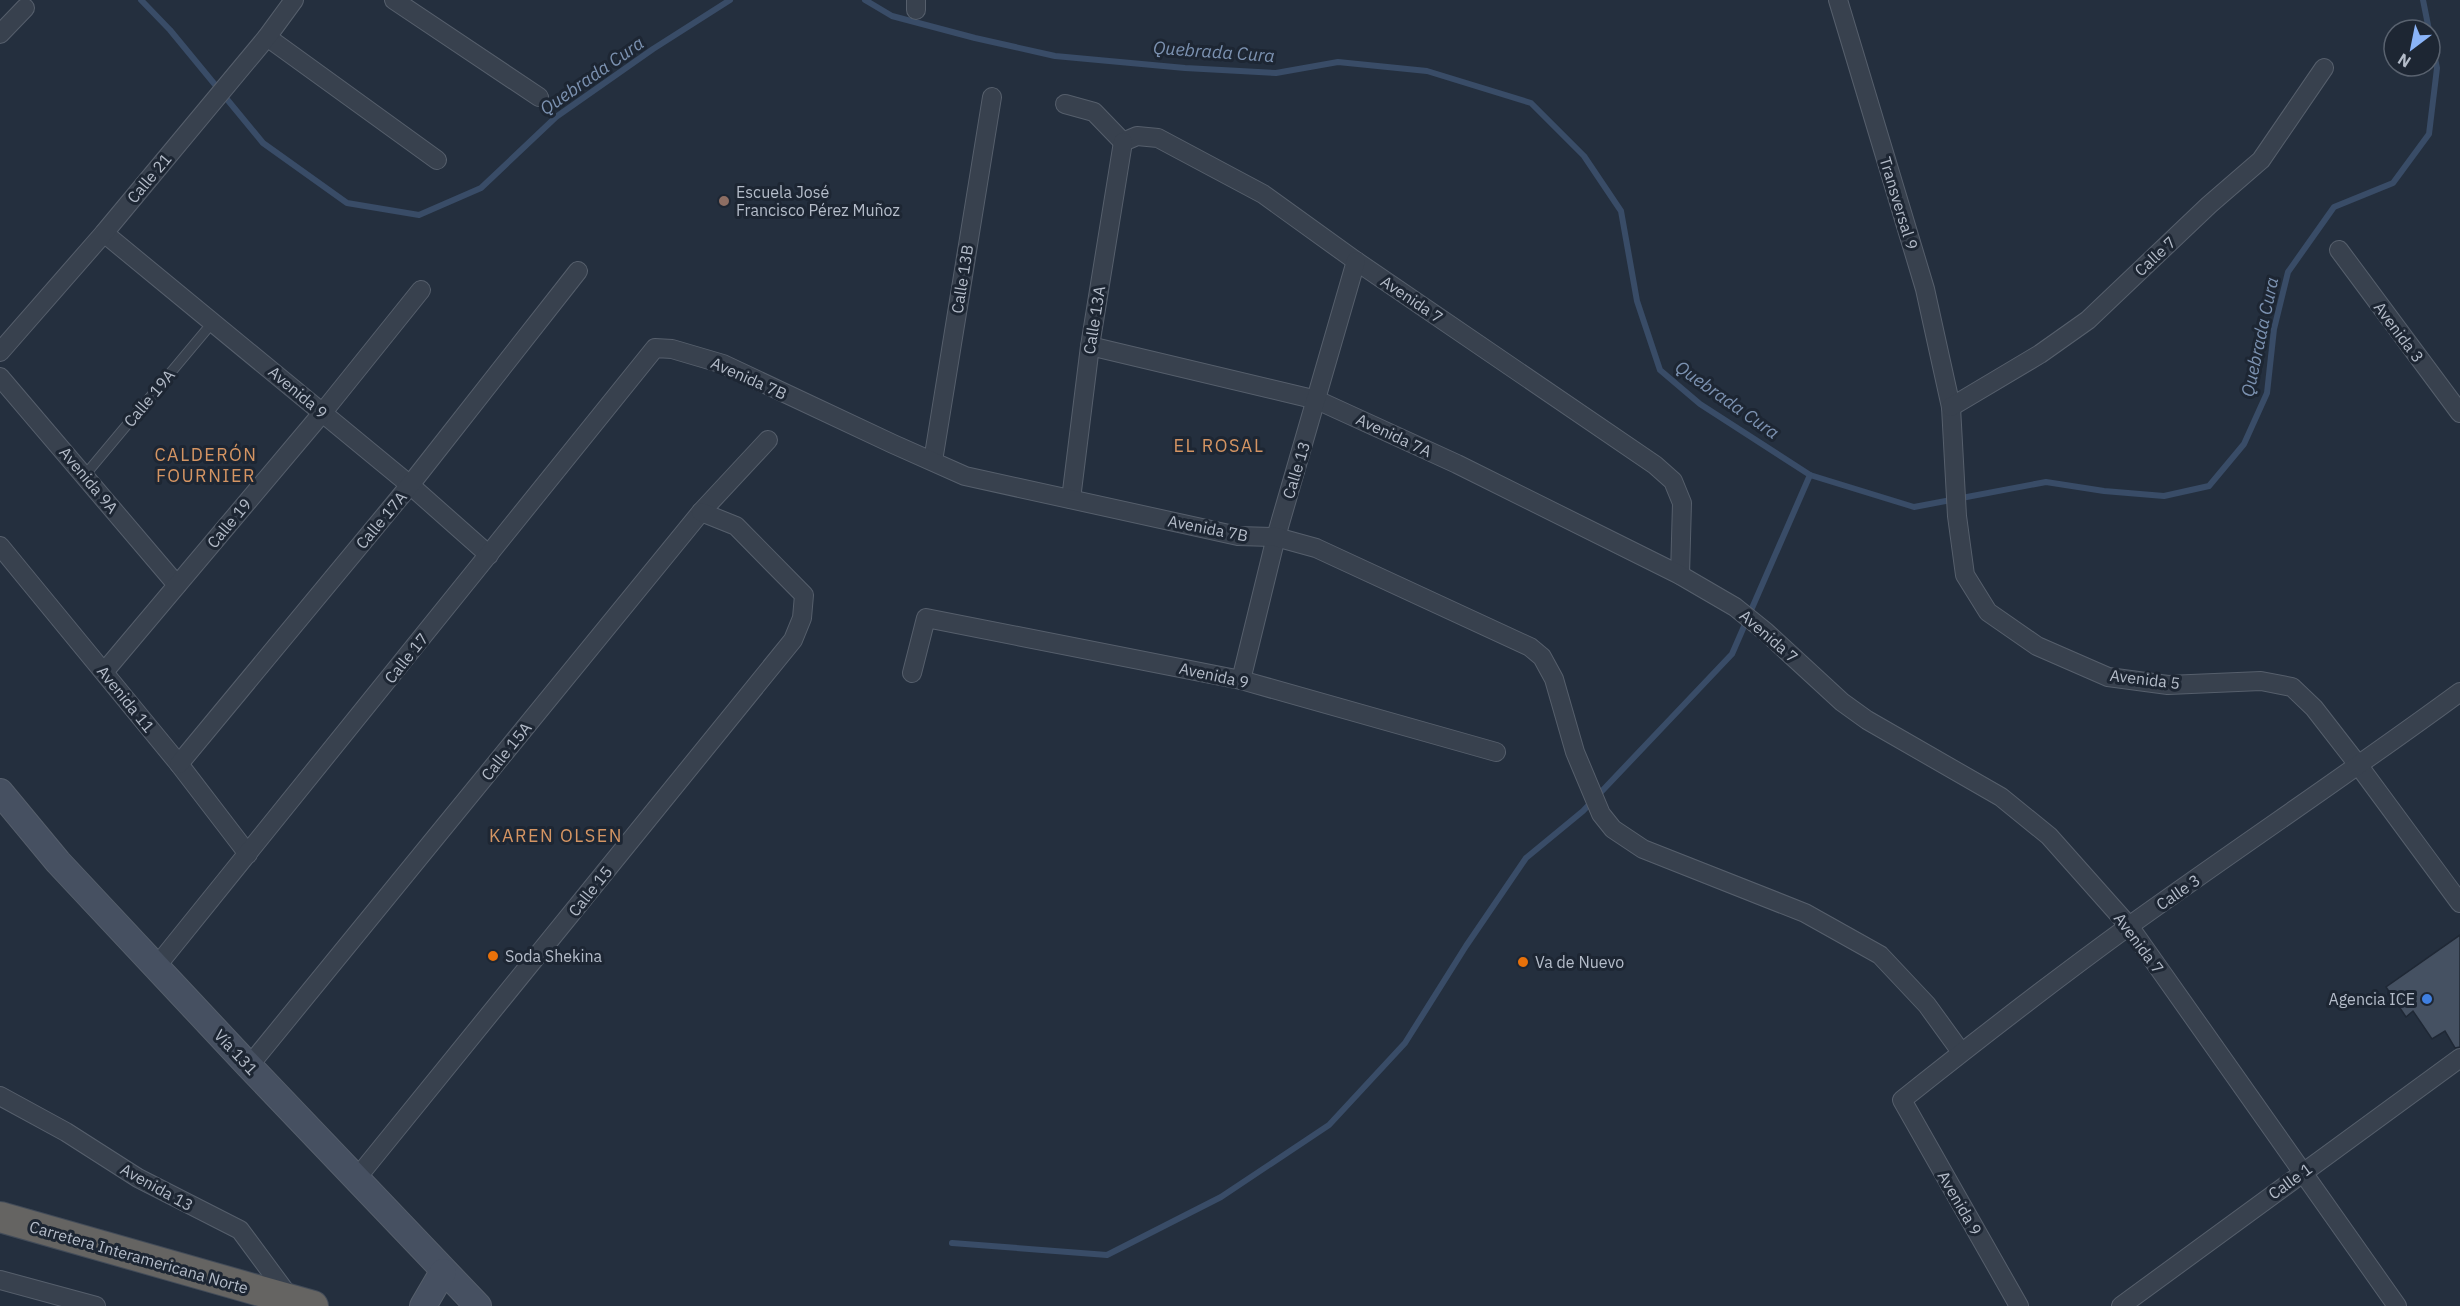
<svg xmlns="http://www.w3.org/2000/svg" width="2460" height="1306" viewBox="0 0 2460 1306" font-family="'IBM Plex Sans',sans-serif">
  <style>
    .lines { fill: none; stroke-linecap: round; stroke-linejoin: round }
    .stream { stroke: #394c67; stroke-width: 6 }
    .building { fill: #455162; stroke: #1f2835; stroke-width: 1.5 }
    .service-casing { stroke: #565f6c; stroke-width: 11 }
    .minor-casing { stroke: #565f6c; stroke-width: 20 }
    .secondary-casing { stroke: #565f6c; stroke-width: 28 }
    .trunk-casing { stroke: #434c59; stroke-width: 32 }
    .service { stroke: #38414e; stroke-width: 9 }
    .minor { stroke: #38414e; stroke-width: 18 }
    .secondary { stroke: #465061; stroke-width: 26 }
    .trunk { stroke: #656462; stroke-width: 30 }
    .education-dot { fill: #8d6e63; stroke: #1d2633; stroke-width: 2 }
    .food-dot { fill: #e8710a; stroke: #1d2633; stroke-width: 2 }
    .shop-dot { fill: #3f7fe0; stroke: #1d2633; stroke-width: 2 }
    .labels { text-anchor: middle; stroke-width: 6; stroke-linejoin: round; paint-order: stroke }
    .street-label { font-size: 16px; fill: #b4bcc9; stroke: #1d2633 }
    .poi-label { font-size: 16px; fill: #b4bcc9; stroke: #1d2633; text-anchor: start }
    .water-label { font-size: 18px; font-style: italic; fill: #7c92b1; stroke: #1d2633 }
    .neighbourhood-label { font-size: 18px; letter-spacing: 1.5px; fill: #d59563; stroke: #1d2633 }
  </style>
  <rect width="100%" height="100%" fill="#242f3e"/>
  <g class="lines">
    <g class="stream">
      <polyline points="141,0 170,30 263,143 347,203 419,215 481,188 556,117 653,49 730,0"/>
      <polyline points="865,0 892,16 975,38 1055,56 1185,68 1276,73 1338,62 1427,71 1531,103 1584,156 1621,211 1637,301 1660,370 1700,404 1810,475 1914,507 2046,482 2104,491 2164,496 2209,486 2244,444 2267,393 2274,329 2288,272 2334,207 2393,183 2429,134 2437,68 2430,34"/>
      <polyline points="2423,0 2429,30"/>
      <polyline points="952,1243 1107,1255 1221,1197 1329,1125 1405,1043 1466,946 1526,858 1583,811 1732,654 1810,475"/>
    </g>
  </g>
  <polygon class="building" points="2460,935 2460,1047 2455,1048 2445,1031 2432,1039 2413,1011 2406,1017 2386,987"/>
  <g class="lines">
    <g class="service-casing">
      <polyline id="service" points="85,475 213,322"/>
    </g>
    <g class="minor-casing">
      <g id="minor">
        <polyline points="394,0 539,97"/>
        <polyline points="916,0 916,10"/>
        <polyline points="1838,0 1925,289 1951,407 1957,516 1965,575 1988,612 2037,646 2108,677 2168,685 2261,681 2292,687 2314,708 2359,766 2460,903"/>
        <polyline points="0,34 25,8"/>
        <polyline points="267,37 437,160"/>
        <polyline points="1065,104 1094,112 1123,142"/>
        <polyline points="1123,142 1137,136 1158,138 1263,194 1356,261 1655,465 1673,481 1682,503 1680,575"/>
        <polyline points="104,233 410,485 489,555"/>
        <polyline points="2339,250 2460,413"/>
        <polyline points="1090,346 1317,400 1457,464 1680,575 1735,607 1766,632 1842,702 1867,720 2001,797 2049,836 2129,926 2397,1306"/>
        <polyline points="0,352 104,233 267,37 294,0"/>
        <polyline points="0,377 177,585"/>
        <polyline points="1951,407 2040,354 2088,320 2209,205 2261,160 2324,68"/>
        <polyline points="933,461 992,97"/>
        <polyline points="1071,499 1090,346 1123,142"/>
        <polyline points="0,546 179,764 248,854"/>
        <polyline points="104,672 323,412 421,290"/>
        <polyline points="912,673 926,618 1241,680 1496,752"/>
        <polyline points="1241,680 1276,537 1356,261"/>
        <polyline points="179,764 410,485 578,271"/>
        <polyline points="156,967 655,348 672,349 723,364 893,444 965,476 1238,536 1276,537 1316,548 1530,647 1542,657 1554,679 1575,752 1601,814 1613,829 1643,849 1805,913 1880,955 1927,1005 1961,1052"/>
        <polyline points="249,1066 701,512 768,440"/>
        <polyline points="0,1096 66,1132 138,1178 240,1230 291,1299"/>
        <polyline points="356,1179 793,640 802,618 804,595 736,526 701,512"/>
        <polyline points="0,1280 96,1306"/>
        <path d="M 2019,1306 L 1902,1100 C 1976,1041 2052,982 2129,926 C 2239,847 2351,772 2460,692"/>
        <polyline points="2121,1306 2460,1058"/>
      </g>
    </g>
    <g class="secondary-casing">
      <g id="secondary">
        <polyline points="0,792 58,862 249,1066 478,1306"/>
        <polyline points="423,1306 443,1272"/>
      </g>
    </g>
    <g class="trunk-casing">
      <polyline id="trunk" points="0,1217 313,1306"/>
    </g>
    <use href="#service" class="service"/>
    <use href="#minor" class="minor"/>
    <use href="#secondary" class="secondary"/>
    <use href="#trunk" class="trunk"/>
  </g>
  <circle class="education-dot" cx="724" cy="201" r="6"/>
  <g class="food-dot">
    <circle cx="493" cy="956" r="6"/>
    <circle cx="1523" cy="962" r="6"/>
  </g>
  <circle class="shop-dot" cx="2427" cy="999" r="6"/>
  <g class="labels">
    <g class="street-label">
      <text transform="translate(149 178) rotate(-50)" y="6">Calle 21</text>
      <text transform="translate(1899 203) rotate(73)" y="6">Transversal 9</text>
      <text transform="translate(2155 256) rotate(-43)" y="6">Calle 7</text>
      <text transform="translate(962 279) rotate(-81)" y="6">Calle 13B</text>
      <text transform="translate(1412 299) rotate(34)" y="6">Avenida 7</text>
      <text transform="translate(1094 320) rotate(-81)" y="6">Calle 13A</text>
      <text transform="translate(2399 332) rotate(53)" y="6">Avenida 3</text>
      <text transform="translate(749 378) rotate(24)" y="6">Avenida 7B</text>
      <text transform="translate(298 392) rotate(40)" y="6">Avenida 9</text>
      <text transform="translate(149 398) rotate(-50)" y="6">Calle 19A</text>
      <text transform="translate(1394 435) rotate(25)" y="6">Avenida 7A</text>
      <text transform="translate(1296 470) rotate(-73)" y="6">Calle 13</text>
      <text transform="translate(89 480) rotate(50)" y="6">Avenida 9A</text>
      <text transform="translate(381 520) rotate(-50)" y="6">Calle 17A</text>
      <text transform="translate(229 523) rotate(-50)" y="6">Calle 19</text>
      <text transform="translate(1208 528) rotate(11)" y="6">Avenida 7B</text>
      <text transform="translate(1769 636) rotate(41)" y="6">Avenida 7</text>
      <text transform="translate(406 658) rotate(-51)" y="6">Calle 17</text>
      <text transform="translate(1214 675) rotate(12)" y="6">Avenida 9</text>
      <text transform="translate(2145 679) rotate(7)" y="6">Avenida 5</text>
      <text transform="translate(126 699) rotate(51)" y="6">Avenida 11</text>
      <text transform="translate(506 751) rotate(-51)" y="6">Calle 15A</text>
      <text transform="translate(590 891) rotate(-51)" y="6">Calle 15</text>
      <text transform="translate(2178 892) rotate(-35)" y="6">Calle 3</text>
      <text transform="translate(2139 943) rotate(53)" y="6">Avenida 7</text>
      <text transform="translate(236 1052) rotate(47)" y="6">Vía 131</text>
      <text transform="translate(2290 1181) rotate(-36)" y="6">Calle 1</text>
      <text transform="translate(157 1187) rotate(29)" y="6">Avenida 13</text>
      <text transform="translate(1960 1203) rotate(60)" y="6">Avenida 9</text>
      <text transform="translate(139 1257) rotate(16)" y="6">Carretera Interamericana Norte</text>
    </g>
    <g class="poi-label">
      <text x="736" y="198">Escuela José<tspan x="736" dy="18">Francisco Pérez Muñoz</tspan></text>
      <text x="505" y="962">Soda Shekina</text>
      <text x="1535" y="968">Va de Nuevo</text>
      <text x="2415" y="1005" text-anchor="end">Agencia ICE</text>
    </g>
    <g class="water-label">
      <text transform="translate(1214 52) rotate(4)" y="6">Quebrada Cura</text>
      <text transform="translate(592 76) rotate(-35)" y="6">Quebrada Cura</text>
      <text transform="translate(2260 337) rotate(-78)" y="6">Quebrada Cura</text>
      <text transform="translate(1727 400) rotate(35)" y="6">Quebrada Cura</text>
    </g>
    <g class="neighbourhood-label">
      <text x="1219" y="452">EL ROSAL</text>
      <text x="206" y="461">CALDERÓN<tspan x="206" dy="21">FOURNIER</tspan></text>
      <text x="556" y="842">KAREN OLSEN</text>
    </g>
  </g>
  <g transform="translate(2412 48) rotate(212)"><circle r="28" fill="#1d2633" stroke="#59626f" stroke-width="1.5"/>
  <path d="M0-4.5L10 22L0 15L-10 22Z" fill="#8ab4f8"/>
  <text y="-9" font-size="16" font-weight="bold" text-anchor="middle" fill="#b4bcc9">N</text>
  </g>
</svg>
